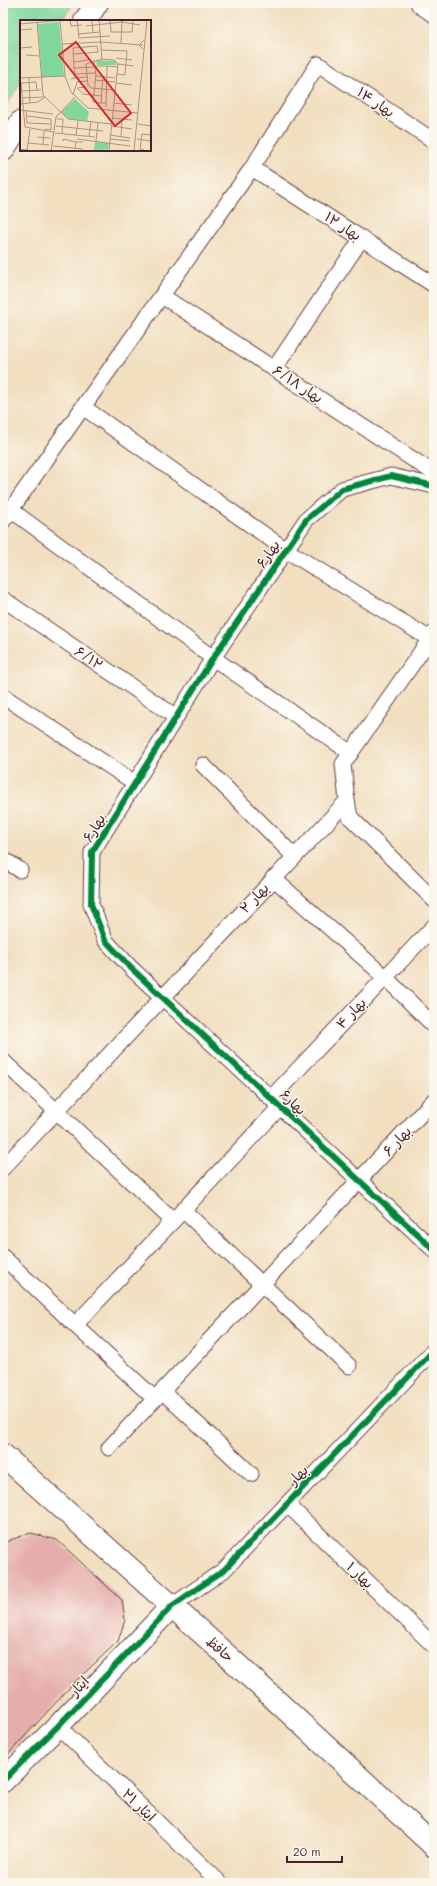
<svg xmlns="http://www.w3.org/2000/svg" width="437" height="1886" viewBox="0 0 437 1886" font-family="Mali,'Playpen Sans Arabic',sans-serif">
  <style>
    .green { fill: #7fd79c; stroke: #647b64 }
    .building { fill: #e5adac }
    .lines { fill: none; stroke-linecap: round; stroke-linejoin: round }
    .street-casing { stroke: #633c41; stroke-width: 17 }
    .secondary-casing { stroke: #633c41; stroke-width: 24 }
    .street { stroke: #fff; stroke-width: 15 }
    .secondary { stroke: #fff; stroke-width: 22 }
    .cycleway-casing { stroke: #fbf7ec; stroke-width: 8 }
    .cycleway { stroke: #00873e; stroke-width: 6 }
    .labels { text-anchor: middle; stroke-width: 3; stroke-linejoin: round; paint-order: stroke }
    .street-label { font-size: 14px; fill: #4a1f2b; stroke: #fbf7ec }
    .inset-road { fill: none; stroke: #ae9284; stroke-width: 1 }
    .view { fill: #d62828; fill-opacity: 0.15; stroke: #d62828; stroke-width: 2 }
    .inset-edge { fill: none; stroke: #4a1f2b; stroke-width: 2 }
  </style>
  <rect width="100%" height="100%" fill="#fbf7ec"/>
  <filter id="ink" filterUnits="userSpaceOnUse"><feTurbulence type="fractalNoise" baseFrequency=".025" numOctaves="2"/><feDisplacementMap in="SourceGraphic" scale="8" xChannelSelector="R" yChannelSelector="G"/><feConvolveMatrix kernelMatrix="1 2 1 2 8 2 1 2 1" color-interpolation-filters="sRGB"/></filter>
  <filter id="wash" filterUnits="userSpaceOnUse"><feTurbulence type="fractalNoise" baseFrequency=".012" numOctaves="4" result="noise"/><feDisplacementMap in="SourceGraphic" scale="16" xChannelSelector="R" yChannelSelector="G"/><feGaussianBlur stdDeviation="0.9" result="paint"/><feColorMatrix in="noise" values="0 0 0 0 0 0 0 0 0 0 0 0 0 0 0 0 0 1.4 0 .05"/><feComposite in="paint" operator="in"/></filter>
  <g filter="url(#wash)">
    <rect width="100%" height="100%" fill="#f1dfc0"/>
    <polygon class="green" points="3,3 73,3 61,21 21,21 21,82 3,110"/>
    <g id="blocks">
      <polygon class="building" points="31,1533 57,1540 122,1600 125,1620 118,1641 72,1685 3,1760 3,1544 10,1540"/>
    </g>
  </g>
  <g filter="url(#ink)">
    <use href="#blocks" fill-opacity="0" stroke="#633c41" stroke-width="1"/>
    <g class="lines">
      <g class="street-casing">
        <g id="street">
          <polyline points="252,168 434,285"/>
          <polyline points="162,296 434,473"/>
          <polyline points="274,369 362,238"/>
          <polyline points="83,407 252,168 318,64 434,141"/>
          <polyline points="434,486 391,476 342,489 306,520 213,658 92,852 91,904 105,940 131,968 434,1250"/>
          <polyline points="11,510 213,658 351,753"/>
          <polyline points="3,521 83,407 286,550 430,639"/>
          <polyline points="3,599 176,717"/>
          <polyline points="434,633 343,764 347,801 350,817 434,900"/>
          <polyline points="3,696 135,783"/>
          <polyline points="203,765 294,856"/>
          <polyline points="3,859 20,870"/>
          <polyline points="273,878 385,977 434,1026"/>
          <polyline points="3,1061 173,1221"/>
          <polyline points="271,1098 434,926"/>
          <polyline points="3,1168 347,801"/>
          <polyline points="183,1210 349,1366"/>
          <polyline points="3,1257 75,1325"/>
          <polyline points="162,1391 251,1474"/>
          <polyline points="155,1399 75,1325 280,1107"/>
          <polyline points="109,1448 434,1100"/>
          <polyline points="287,1504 434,1646"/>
          <polyline points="172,1606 224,1570 434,1350"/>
          <polyline points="58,1726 220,1883"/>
        </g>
      </g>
      <g class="secondary-casing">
        <g id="secondary">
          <polyline points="422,3 434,11"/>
          <polyline points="85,21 97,3"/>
          <polyline points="3,150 21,122"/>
          <polyline points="3,1455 231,1659 434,1846"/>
          <polyline points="3,1781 58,1726 172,1606"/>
        </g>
      </g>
      <use href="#street" class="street"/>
      <use href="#secondary" class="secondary"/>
      <g class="cycleway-casing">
        <g id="cycleway">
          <polyline points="434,486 391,476 342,489 306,520 213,658 92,852 91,904 105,940 131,968 434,1250"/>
          <polyline points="3,1781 58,1726 172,1606 224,1570 434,1350"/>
        </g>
      </g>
      <use href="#cycleway" class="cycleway"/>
    </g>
  </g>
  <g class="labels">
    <g class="street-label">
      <text transform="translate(376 102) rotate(34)" y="5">بهار ۱۴</text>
      <text transform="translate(343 226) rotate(33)" y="5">بهار ۱۲</text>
      <text transform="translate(298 384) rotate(33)" y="5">بهار ۶/۱۸</text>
      <text transform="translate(268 554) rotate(-56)" y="5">بهار۶</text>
      <text transform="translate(89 658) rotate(34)" y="5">۶/۱۲</text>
      <text transform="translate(94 828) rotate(-59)" y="5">بهار۶</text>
      <text transform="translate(254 898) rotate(-47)" y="5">بهار ۲</text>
      <text transform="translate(351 1013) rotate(-47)" y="5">بهار ۴</text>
      <text transform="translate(293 1102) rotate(43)" y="5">بهار۶</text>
      <text transform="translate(397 1141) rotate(-47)" y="5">بهار ۶</text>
      <text transform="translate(298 1475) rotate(-46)" y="5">بهار</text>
      <text transform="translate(360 1575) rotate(44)" y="5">بهار ۱</text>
      <text transform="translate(220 1649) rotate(42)" y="5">حافظ</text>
      <text transform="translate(79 1686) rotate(-47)" y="5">ایثار</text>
      <text transform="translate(139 1805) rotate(44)" y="5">ایثار ۲۱</text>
    </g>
  </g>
  <g transform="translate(20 20)">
    <rect width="131" height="131" fill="#f1dfc0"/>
    <path d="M 39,2 L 44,56 L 22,57 L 18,4 ZM 76,40 L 95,41 L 97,45 L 77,45 ZM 55,79 L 69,92 L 67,101 L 49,99 L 41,92 ZM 75,122 L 89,123 L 88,129 L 74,131 Z" fill="#7fd79c"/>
    <path class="inset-road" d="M 40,0 L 45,56 L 51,72 L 68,88 L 118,93M 50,0 L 51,6 L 62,5M 57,0 L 59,18 L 90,16M 72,0 L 73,13M 79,0 L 82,39 L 94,40 L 98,44 L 89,131M 90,0 L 91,12 L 112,12 L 113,0M 17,2 L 23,75 L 48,99 L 91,104M 0,4 L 44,0M 66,6 L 102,2 L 120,5M 0,10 L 12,9M 59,14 L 80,12M 101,23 L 102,0M 42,24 L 80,22 L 123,25M 0,28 L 12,27M 123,29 L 119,25 L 124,20M 82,30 L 107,31 L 105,55 L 97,54M 54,34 L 78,32M 6,35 L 19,36M 96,38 L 112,40M 82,39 L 66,44 L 68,65 L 71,68 L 95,70M 74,40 L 76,56 L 95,58M 54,42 L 69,40M 98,44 L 114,46M 74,46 L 87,46M 54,48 L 53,28 L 77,26 L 78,32M 55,54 L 75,53M 76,55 L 73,82 L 81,83M 0,58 L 45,56M 9,58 L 10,83M 55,58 L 67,57M 51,59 L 55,58 L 54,48 L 74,47M 75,60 L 95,62M 1,63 L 5,107 L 33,112M 1,63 L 16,62 L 17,70M 96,63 L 112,65M 66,67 L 57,68 L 63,74 L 82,76M 82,69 L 81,83 L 86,83M 82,69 L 83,56M 2,71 L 21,70M 53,75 L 57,62 L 67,61M 2,78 L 24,77M 94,83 L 112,85M 0,84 L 18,82 L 25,77M 86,87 L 87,46 L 98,47M 0,90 L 33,94M 6,90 L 7,103 L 30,104M 7,96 L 31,99 L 31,110 L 25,109M 92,98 L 112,100M 37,99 L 43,99 L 42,114M 118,104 L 131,106 L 130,115M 36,106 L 83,111M 91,106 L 112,109M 35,113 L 75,117M 56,115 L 58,101M 90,115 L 110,118M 69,116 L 71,102M 17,117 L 30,118M 101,117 L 102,100M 57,119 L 110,126M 90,119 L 110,121M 117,119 L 131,121M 43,121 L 43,119 L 56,122M 76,121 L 78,103M 8,123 L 29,125M 23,125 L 24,111M 33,126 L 63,129M 55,128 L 56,122 L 63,122M 0,129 L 13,131M 7,130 L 10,109M 124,130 L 120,129 L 122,114 L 131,115M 31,131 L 36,97 L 55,77M 114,131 L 127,0"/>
    <path class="view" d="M 56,22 L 111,93 L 95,106 L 39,35 Z"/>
    <rect width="131" height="131" class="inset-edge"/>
  </g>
  <rect width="437" height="1886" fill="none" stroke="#fbf7ec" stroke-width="16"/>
  <path d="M287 1856v6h55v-6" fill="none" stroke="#4a1f2b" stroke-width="2"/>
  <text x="293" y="1856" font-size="12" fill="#4a1f2b" stroke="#fbf7ec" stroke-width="3" paint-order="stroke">20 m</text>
</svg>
